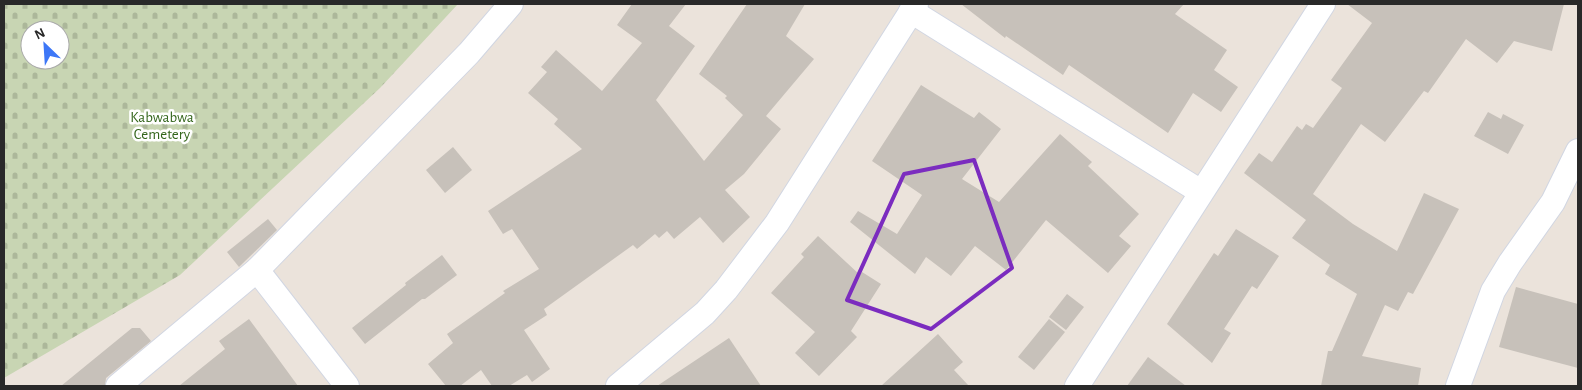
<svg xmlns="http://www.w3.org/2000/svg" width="1582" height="390" viewBox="0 0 1582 390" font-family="'Alegreya Sans',sans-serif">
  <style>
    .cemetery { fill: url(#cemetery-stones); fill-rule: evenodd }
    .building { fill: #c7c1ba }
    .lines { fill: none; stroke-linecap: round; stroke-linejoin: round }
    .minor-casing { stroke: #d1d6e2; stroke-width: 26 }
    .minor { stroke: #fff; stroke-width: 24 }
    .marked { fill: none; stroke: #7b2cbf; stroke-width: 4; stroke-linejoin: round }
    .labels { text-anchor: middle; stroke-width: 5; stroke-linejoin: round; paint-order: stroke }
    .park-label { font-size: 15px; fill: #33651b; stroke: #fff }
  </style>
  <defs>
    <pattern id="cemetery-stones" width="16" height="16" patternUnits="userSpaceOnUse" patternTransform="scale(1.25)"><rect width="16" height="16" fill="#c8d5b3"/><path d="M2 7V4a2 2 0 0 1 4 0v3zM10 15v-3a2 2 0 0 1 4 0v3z" fill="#acb79a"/></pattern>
  </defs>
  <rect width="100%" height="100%" fill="#ebe3db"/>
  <path class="cemetery" d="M 4,4 L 458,4 L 380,88 L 180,275 L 4,378 ZM 30,30 L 60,30 L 60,60 L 30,60 Z"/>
  <g class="building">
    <polygon points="632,4 686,4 669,26 695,46 656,100 704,161 743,115 725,98 727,96 699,74 747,4 805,4 786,36 814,59 766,116 781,129 744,174 725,190 750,217 723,243 700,217 674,239 667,231 659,238 655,234 637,249 633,245 544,309 547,315 524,330 550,369 532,382 527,375 509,386 492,386 481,370 460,386 446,386 428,364 453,343 447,334 505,293 503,291 539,269 512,229 503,234 488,211 582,149 554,124 558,119 528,93 547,72 541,67 556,50 602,91 642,43 617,25"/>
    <polygon points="961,4 1184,4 1175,14 1227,50 1214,70 1238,87 1221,112 1193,93 1168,133 1069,65 1063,75 1006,36 1005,38"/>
    <polygon points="1347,4 1564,4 1552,51 1514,41 1497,63 1466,39 1428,93 1424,91 1385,142 1361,124 1313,194 1353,224 1397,251 1424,193 1459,209 1413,294 1408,292 1398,311 1385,305 1362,356 1421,368 1418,386 1321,386 1328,351 1332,351 1357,294 1325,274 1330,265 1292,238 1306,220 1244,173 1259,153 1272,162 1297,126 1302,130 1306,124 1313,128 1342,88 1331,80 1372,23"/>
    <polygon points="921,85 974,118 979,112 1001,129 962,179 999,202 1060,134 1092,162 1088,166 1139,214 1119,236 1131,246 1108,273 1046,220 1006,270 975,246 951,276 926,257 915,274 850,222 858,211 897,234 922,195 872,161"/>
    <polygon points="1488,112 1501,119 1503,114 1524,125 1508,154 1474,136"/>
    <polygon points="453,147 472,170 445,193 426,170"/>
    <polygon points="268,219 277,230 239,267 227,252"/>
    <polygon points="1236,229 1279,256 1257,289 1252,286 1224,329 1231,333 1212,363 1167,324 1214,253 1218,256"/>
    <polygon points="818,236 860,275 862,272 881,284 851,331 857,337 819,376 795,353 815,332 771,293 804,257 801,254"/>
    <polygon points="442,255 457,275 425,299 422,299 365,344 352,328 406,285 405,283"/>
    <polygon points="1516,287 1578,304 1578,368 1499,347"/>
    <polygon points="1067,294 1084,307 1066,330 1049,317"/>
    <polygon points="249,319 298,386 179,386 225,349 219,341"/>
    <polygon points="1049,319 1065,332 1034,370 1018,357"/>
    <polygon points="132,328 140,328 151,341 106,378 105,386 61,386"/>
    <polygon points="938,334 963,362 954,370 969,386 881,386"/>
    <polygon points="729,338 761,386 657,386"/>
    <polygon points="1148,357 1186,386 1127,386"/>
  </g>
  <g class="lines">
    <g class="minor-casing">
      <g id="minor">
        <polyline points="911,11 1201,192"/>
        <polyline points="257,270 347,386"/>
        <polyline points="118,386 257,270 469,53 511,4"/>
        <polyline points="618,386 705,313 726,290 777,223 916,4"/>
        <polyline points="1077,386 1323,4"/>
        <polyline points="1458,386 1493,291 1510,263 1553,202 1578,151"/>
      </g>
    </g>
    <use href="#minor" class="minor"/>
  </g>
  <path class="marked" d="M 974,160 L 1012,268 L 931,329 L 847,300 L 904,174 Z"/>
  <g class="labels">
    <g class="park-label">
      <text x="162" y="122">Kabwabwa<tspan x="162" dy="17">Cemetery</tspan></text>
    </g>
  </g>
  <rect width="1582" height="390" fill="none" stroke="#292929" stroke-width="10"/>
  <g transform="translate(45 45) rotate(335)"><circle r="24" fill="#ffffff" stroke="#a9a9a9"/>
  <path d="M0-4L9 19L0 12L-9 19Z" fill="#3d77f7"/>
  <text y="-8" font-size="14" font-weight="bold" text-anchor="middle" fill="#292929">N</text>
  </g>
</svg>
